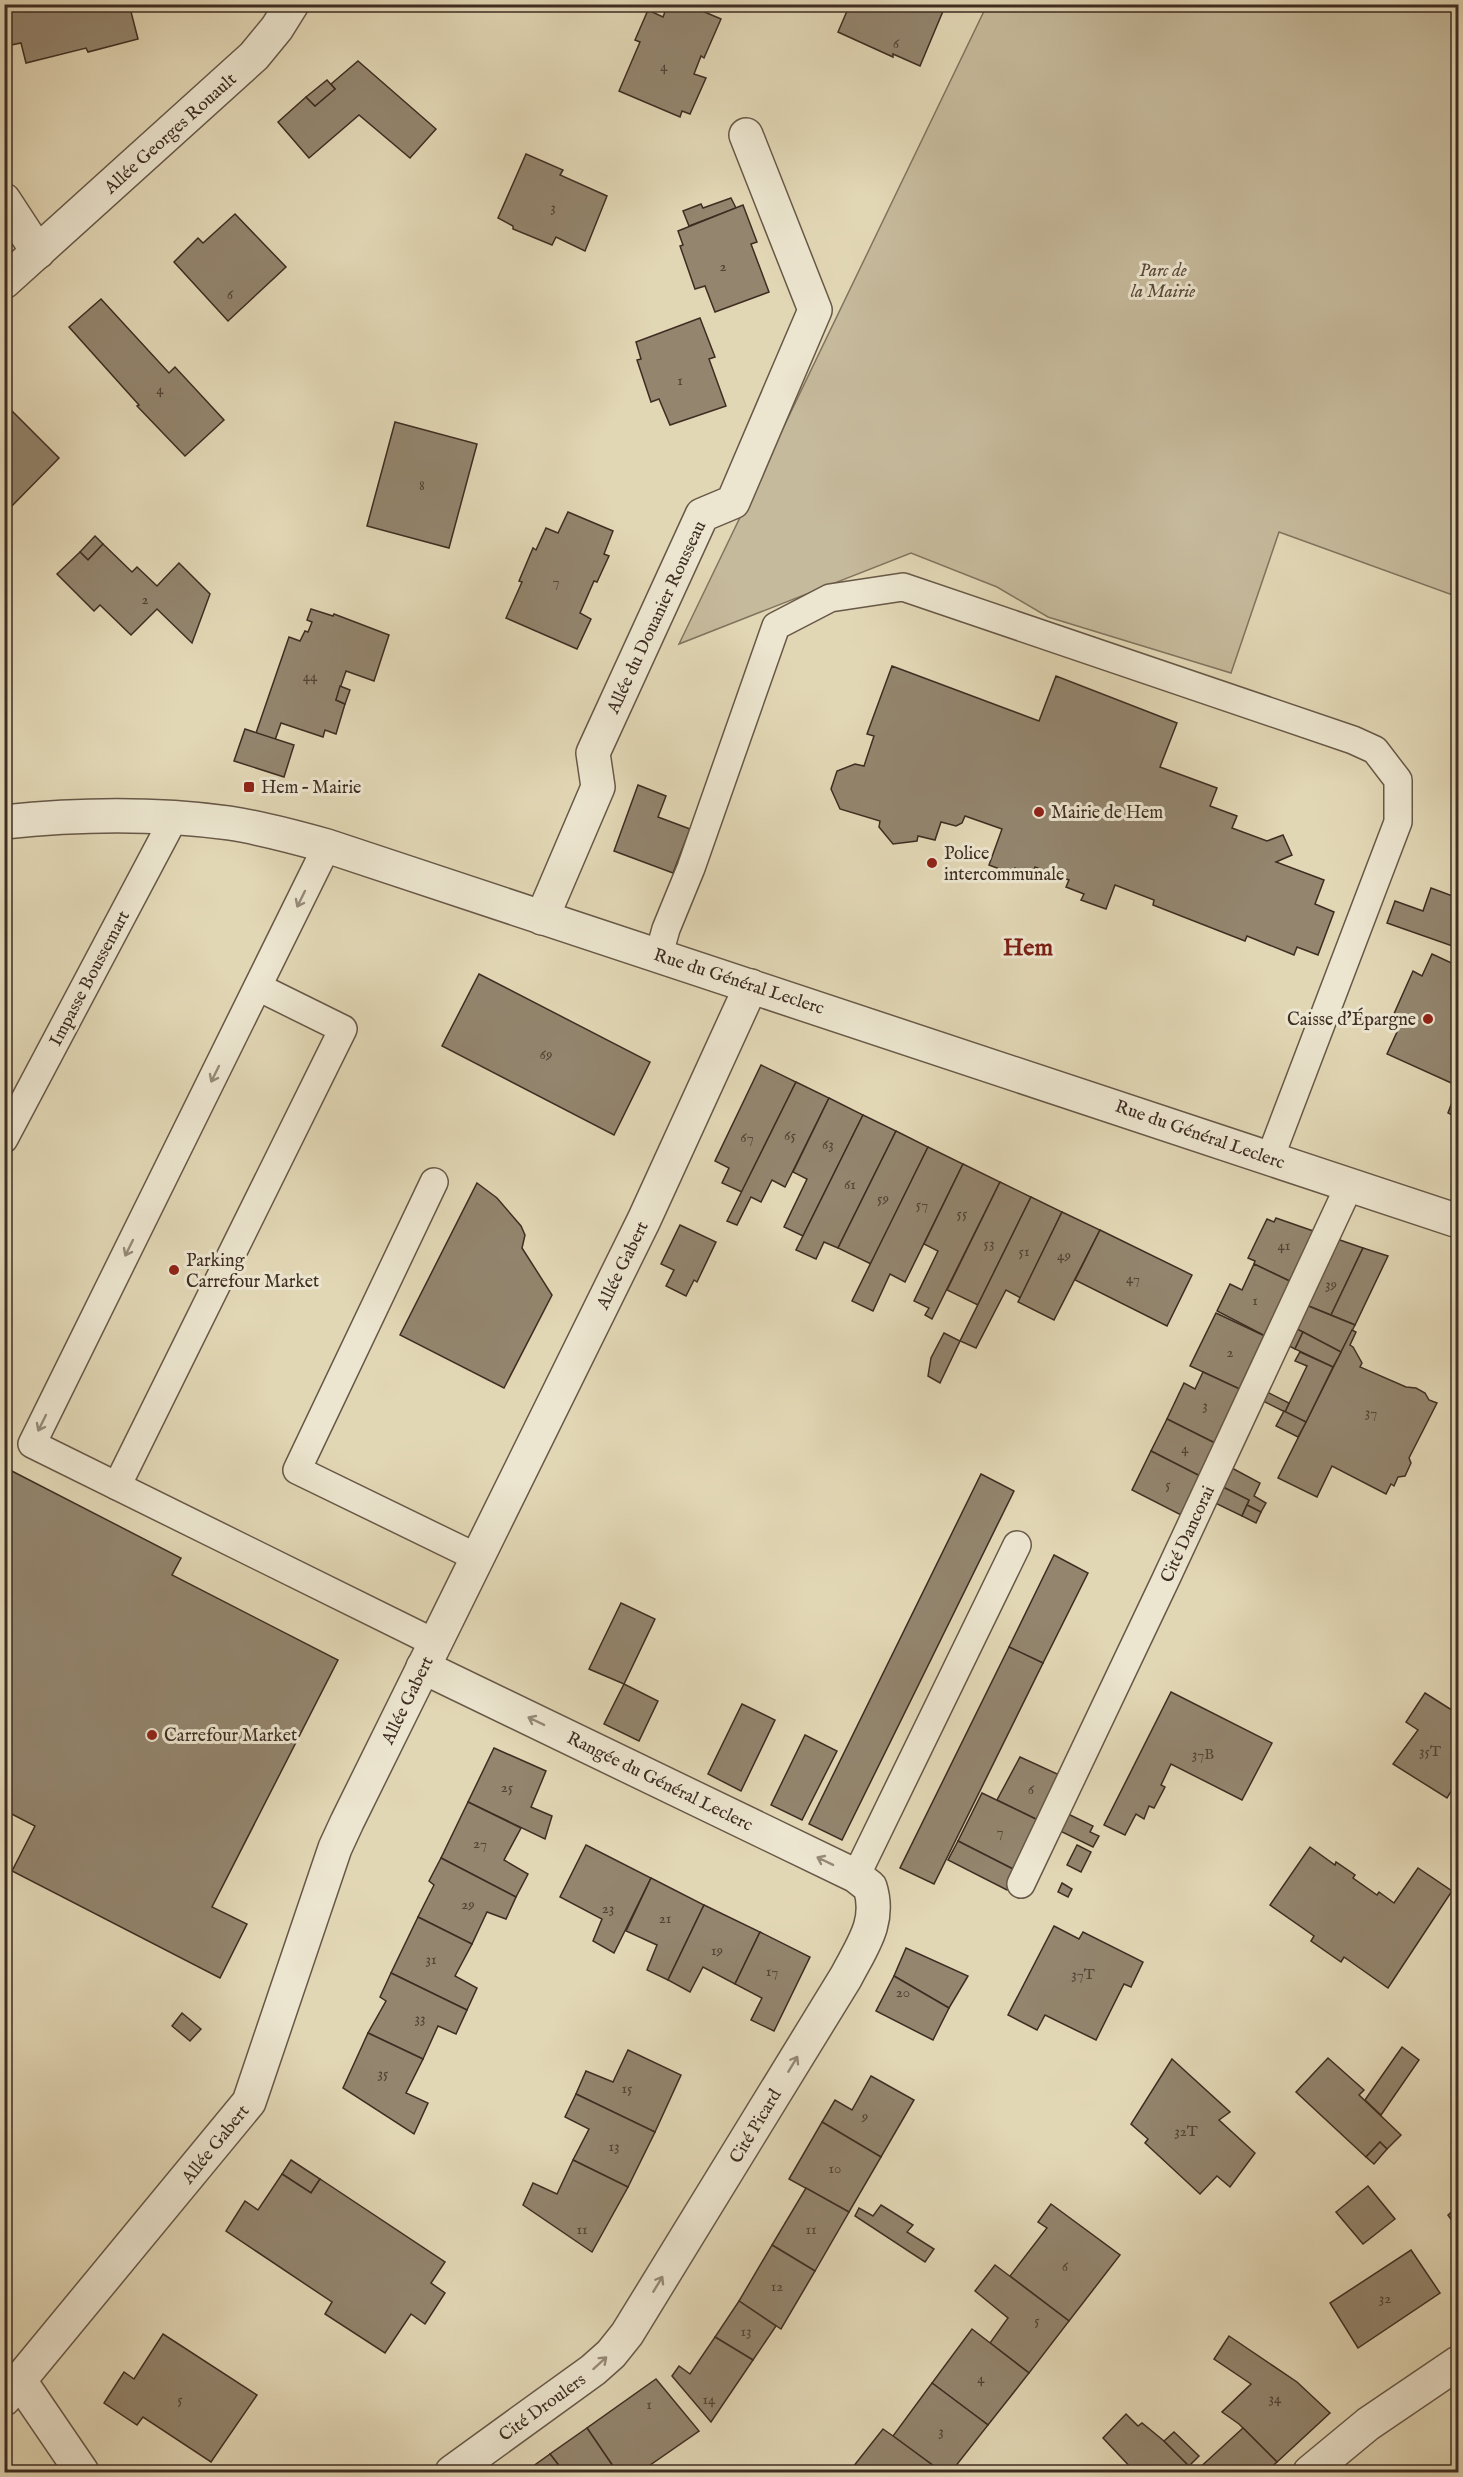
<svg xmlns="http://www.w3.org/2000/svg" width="1463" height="2477" viewBox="0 0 1463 2477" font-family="'IM FELL English',serif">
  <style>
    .green { fill: #c6ba9c; stroke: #82745f; stroke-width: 1.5 }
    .building { fill: #93856e; stroke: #3e2d22; stroke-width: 1.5 }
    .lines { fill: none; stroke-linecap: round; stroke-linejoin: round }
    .service-casing { stroke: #675847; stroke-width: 30 }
    .minor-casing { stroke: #675847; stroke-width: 36 }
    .tertiary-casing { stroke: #675847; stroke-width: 36 }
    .service { stroke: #ece5cf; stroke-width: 27 }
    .minor { stroke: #ece5cf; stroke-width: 33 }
    .tertiary { stroke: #ece5cf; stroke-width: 33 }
    .oneway { stroke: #958978 }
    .poi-dot { fill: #8f2418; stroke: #ece5cf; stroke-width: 2 }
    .labels { text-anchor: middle; stroke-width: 6; stroke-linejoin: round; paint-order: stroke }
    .number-label { font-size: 15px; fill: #534335 }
    .street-label { font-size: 18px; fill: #3e2d22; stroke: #ece5cf }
    .park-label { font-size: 18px; font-style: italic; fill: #59493a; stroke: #ece5cf }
    .poi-label { font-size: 18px; fill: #3e2d22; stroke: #ece5cf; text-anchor: start }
    .district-label { font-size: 24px; font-weight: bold; fill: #7a1f14; stroke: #ece5cf }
  </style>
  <rect width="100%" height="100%" fill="#e2d7b5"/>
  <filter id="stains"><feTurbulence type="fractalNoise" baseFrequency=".00333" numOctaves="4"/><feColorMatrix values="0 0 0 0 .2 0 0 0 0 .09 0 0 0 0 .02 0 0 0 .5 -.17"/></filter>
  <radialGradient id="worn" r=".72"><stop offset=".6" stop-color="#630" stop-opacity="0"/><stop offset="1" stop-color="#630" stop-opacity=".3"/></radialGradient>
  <polygon class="green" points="987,5 1458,5 1458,597 1279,532 1231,673 1048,617 997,587 911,553 679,644"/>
  <g class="building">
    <polygon points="34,4 129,4 138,39 88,52 86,48 26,63 21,43 6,46 4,12"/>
    <polygon points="668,4 686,4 721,19 704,58 701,56 694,74 706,78 690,114 682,111 680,117 619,91 640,42 635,40 648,10 663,17"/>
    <polygon points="850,4 899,5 946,4 920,66 893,54 893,57 838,32"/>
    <polygon points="358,61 436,129 410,158 359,115 309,158 278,122 306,97 315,106 335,89 331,84"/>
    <polygon points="327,80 335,89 315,106 306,97"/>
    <polygon points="526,154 563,170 560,175 607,196 585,251 556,237 552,245 513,229 513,226 498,218"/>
    <polygon points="731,198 736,208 689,226 683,211 701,204 703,208"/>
    <polygon points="743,205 757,242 751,244 769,292 715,312 705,286 695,289 680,246 683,245 678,231"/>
    <polygon points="235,214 286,267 228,321 174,262 198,238 203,243"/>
    <polygon points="101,299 169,373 175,367 224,420 185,456 137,406 139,405 69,327"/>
    <polygon points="700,318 715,357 709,359 726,406 670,425 659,399 651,402 637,360 641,359 636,342"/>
    <polygon points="4,403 59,458 4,514"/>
    <polygon points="395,422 477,444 449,548 367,526"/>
    <polygon points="568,512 613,531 604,554 609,556 597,582 594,581 580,613 591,619 577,649 506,618 522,582 519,581 533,548 536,550 546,528 558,533"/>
    <polygon points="95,536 103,544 88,560 80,552"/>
    <polygon points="103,544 132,572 137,567 157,586 179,563 210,594 192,643 157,609 131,635 100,605 94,611 57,574 80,552 88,560"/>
    <polygon points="311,609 333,616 334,614 389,635 374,681 346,671 336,700 345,704 336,734 325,730 323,737 281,723 275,740 256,733 289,637 300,641 305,631 308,632 312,622 307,620"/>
    <polygon points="892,666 1039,721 1056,676 1177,723 1160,767 1217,788 1210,806 1237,816 1232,828 1267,841 1283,835 1292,855 1276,862 1324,880 1315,904 1334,912 1318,955 1297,947 1294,955 1247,936 1245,941 1153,905 1154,900 1115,885 1106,909 1081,900 1084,894 1066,887 1069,880 1035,867 1032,875 1015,868 1013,874 989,865 1002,829 965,816 962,823 956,826 941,822 935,840 918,836 917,841 893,844 879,827 880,821 840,809 831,789 837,771 855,764 864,766 874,736 867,734"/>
    <polygon points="340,686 350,690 345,704 336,700"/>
    <polygon points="245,729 294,745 284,777 234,761"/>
    <polygon points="638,785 666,796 658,817 690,829 673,873 614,851"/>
    <polygon points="1431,888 1458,898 1458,948 1387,923 1395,901 1423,911"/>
    <polygon points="1432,954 1458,966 1458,1086 1387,1054 1402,1021 1393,1016 1413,971 1422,976"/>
    <polygon points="479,974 650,1062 614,1135 442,1046"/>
    <polygon points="761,1065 796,1082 742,1192 722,1183 729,1168 715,1161"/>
    <polygon points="796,1082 829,1098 785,1187 772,1180 761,1202 751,1197 737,1225 727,1221"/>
    <polygon points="1458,1086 1458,1118 1448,1113"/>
    <polygon points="829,1098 863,1115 803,1236 784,1227 807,1179 793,1172"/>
    <polygon points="863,1115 896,1131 838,1248 824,1242 816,1259 796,1250"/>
    <polygon points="896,1131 928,1147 871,1264 838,1248"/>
    <polygon points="928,1147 963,1164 905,1282 890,1274 873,1311 852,1301"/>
    <polygon points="963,1164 1000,1182 932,1319 925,1315 929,1308 914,1301 938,1251 924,1244"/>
    <polygon points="1000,1182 1031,1197 978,1305 947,1290"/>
    <polygon points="477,1183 497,1198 521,1226 525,1235 522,1248 552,1295 504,1388 400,1335"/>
    <polygon points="1031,1197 1062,1212 1021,1298 1006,1290 976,1348 960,1341"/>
    <polygon points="1062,1212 1100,1230 1054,1320 1018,1302"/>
    <polygon points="1276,1218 1319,1233 1296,1284 1254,1264 1255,1261 1248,1258 1267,1219 1274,1222"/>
    <polygon points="680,1225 716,1242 697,1282 694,1280 686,1296 666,1286 674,1270 661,1264"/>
    <polygon points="1100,1230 1192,1275 1167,1326 1075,1280"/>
    <polygon points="1337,1239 1363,1248 1331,1315 1306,1305"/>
    <polygon points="1363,1248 1388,1256 1355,1325 1331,1315"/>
    <polygon points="1254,1264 1296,1284 1269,1338 1217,1311 1230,1284 1242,1290"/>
    <polygon points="1306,1305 1355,1325 1341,1352 1295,1328"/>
    <polygon points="1216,1313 1269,1338 1244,1391 1190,1366"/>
    <polygon points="1295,1328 1303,1332 1295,1349 1287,1345"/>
    <polygon points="1352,1330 1356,1332 1350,1345 1353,1347 1362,1363 1360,1367 1406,1387 1416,1388 1425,1393 1429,1400 1437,1403 1409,1458 1411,1463 1405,1476 1398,1477 1394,1486 1391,1484 1386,1494 1332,1466 1317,1497 1278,1478"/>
    <polygon points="1303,1332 1341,1352 1333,1367 1295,1349"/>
    <polygon points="944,1333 960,1341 940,1383 928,1376 931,1358"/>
    <polygon points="1300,1352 1333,1367 1306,1422 1285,1412 1307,1366 1295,1361"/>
    <polygon points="1203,1372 1244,1391 1219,1445 1167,1419 1184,1383 1195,1389"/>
    <polygon points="1265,1391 1289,1403 1285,1412 1261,1400"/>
    <polygon points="1284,1411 1306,1422 1298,1437 1276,1426"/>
    <polygon points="1167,1419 1219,1445 1204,1478 1151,1451"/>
    <polygon points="1151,1451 1204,1478 1187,1518 1132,1490"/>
    <polygon points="4,1467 181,1558 172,1575 338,1660 212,1907 247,1924 220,1978 12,1871 35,1826 4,1810"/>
    <polygon points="1230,1467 1260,1483 1254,1496 1266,1503 1261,1512 1247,1505 1249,1500 1221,1486"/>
    <polygon points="981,1474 1014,1491 842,1840 809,1824"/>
    <polygon points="1221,1486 1249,1500 1242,1516 1213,1502"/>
    <polygon points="1247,1505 1261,1512 1256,1523 1242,1516"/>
    <polygon points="1054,1555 1088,1573 1043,1663 1009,1647"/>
    <polygon points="621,1603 655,1619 624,1684 589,1669"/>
    <polygon points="1009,1647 1043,1663 934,1884 900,1868"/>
    <polygon points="624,1684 658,1701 639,1741 604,1724"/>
    <polygon points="1171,1692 1272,1743 1242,1800 1171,1764 1161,1785 1165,1787 1154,1808 1149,1806 1144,1819 1136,1814 1125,1835 1104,1825"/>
    <polygon points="1425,1693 1458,1714 1458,1780 1447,1798 1393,1764 1418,1730 1406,1722"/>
    <polygon points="742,1704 775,1720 741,1791 708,1774"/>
    <polygon points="805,1735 837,1751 802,1820 771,1805"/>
    <polygon points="494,1748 546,1771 531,1807 552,1816 545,1839 468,1802"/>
    <polygon points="1020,1757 1064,1777 1042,1822 997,1800"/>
    <polygon points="982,1793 1042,1822 1017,1871 958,1841"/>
    <polygon points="468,1802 521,1828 504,1860 528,1874 516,1897 441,1858"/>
    <polygon points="1064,1812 1093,1826 1090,1832 1099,1836 1093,1847 1056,1829"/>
    <polygon points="958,1841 1017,1871 1007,1890 948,1860"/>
    <polygon points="586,1845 651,1878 614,1953 593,1941 602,1919 560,1897"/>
    <polygon points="1077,1845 1091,1852 1081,1872 1067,1865"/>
    <polygon points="1310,1847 1335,1865 1336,1862 1355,1875 1353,1878 1377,1895 1379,1892 1394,1903 1418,1868 1452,1891 1388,1988 1344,1957 1341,1962 1311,1941 1314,1936 1270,1905"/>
    <polygon points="441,1858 516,1897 506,1919 487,1912 472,1944 418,1917 434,1885 429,1881"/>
    <polygon points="651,1878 704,1905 668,1980 647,1970 657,1945 626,1931"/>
    <polygon points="1062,1883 1072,1889 1068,1897 1058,1892"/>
    <polygon points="704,1905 760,1932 735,1984 703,1967 690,1992 668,1980"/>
    <polygon points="418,1917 472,1944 455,1976 477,1988 467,2010 391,1973"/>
    <polygon points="1054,1926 1079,1939 1083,1932 1143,1962 1131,1987 1124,1984 1096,2040 1045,2015 1037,2030 1008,2015"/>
    <polygon points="760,1932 810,1957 774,2031 751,2020 762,1998 735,1984"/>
    <polygon points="906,1948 968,1976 949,2008 894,1976"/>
    <polygon points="391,1973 467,2010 456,2034 438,2026 423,2059 368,2033 386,2001 380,1997"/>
    <polygon points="894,1976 949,2008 933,2040 876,2011"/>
    <polygon points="182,2013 201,2029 190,2041 172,2026"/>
    <polygon points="368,2033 423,2059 406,2093 428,2103 414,2134 343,2088"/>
    <polygon points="1402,2047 1419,2060 1381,2115 1365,2100"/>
    <polygon points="628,2050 681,2075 655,2132 576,2094 586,2071 613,2082"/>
    <polygon points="1328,2058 1364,2090 1359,2095 1401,2135 1387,2149 1380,2142 1366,2157 1296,2092"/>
    <polygon points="1172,2059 1230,2112 1219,2120 1255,2153 1230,2187 1217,2176 1200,2194 1145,2143 1148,2139 1131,2124"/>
    <polygon points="871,2076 914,2100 881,2157 822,2122 835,2100 852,2110"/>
    <polygon points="576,2094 655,2132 628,2187 573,2160 589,2129 565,2117"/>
    <polygon points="822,2122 881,2157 849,2212 789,2179"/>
    <polygon points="1380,2142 1387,2149 1374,2164 1366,2157"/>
    <polygon points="291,2160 320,2179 311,2193 282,2174"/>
    <polygon points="573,2160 628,2187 592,2252 523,2205 533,2183 557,2194"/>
    <polygon points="282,2174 311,2193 320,2179 445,2262 431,2283 445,2293 425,2324 411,2314 385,2353 325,2314 332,2302 226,2231 245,2201 258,2210"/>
    <polygon points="1368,2186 1395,2219 1363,2244 1336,2212"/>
    <polygon points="806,2188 849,2212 815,2271 772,2245"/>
    <polygon points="1051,2204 1120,2255 1069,2321 1010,2276 1047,2228 1038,2222"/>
    <polygon points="881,2205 913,2225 907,2232 934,2249 925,2262 855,2216 859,2208 873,2216"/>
    <polygon points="1458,2206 1458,2229 1448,2215"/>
    <polygon points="772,2245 815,2271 781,2329 739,2301"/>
    <polygon points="1411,2250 1440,2293 1358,2348 1330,2303"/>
    <polygon points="995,2265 1069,2321 1029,2373 990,2343 1008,2318 975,2291"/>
    <polygon points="739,2301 776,2326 753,2360 715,2337"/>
    <polygon points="972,2329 1029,2373 988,2425 932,2383"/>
    <polygon points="163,2334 257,2395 211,2462 143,2417 137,2425 104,2403 124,2372 134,2379"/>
    <polygon points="1229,2336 1297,2382 1330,2413 1277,2462 1239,2424 1222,2412 1251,2384 1214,2359"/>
    <polygon points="715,2337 753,2360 711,2422 672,2376 679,2366 690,2374"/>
    <polygon points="656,2379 699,2431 640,2472 617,2472 587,2428"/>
    <polygon points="932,2383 988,2425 951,2472 942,2472 893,2436"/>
    <polygon points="1126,2414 1138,2426 1142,2423 1164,2441 1195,2472 1135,2472 1103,2438"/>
    <polygon points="587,2428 617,2472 564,2472 550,2454"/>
    <polygon points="1243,2428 1277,2462 1266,2472 1195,2472"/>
    <polygon points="883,2429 893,2436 942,2472 849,2472"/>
    <polygon points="1174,2432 1199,2456 1189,2466 1164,2441"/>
    <polygon points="550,2454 564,2472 525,2472"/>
  </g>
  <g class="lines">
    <g class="service-casing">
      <g id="service">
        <polyline points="327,846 32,1444 435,1643"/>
        <polyline points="659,954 666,929 691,868 776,626 830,598 903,587 1353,740 1375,750 1398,780 1398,822 1270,1158"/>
        <polyline points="4,1139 174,818"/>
        <polyline points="434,1182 297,1470 476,1557"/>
        <polyline points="117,1486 343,1029 258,987"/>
        <polyline points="856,1876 1017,1545"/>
        <polyline points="1021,1884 1165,1581 1350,1184"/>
      </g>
    </g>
    <g class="minor-casing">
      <g id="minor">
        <polyline points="4,200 38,252"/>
        <polyline points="4,282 254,56 277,28 292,4"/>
        <polyline points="542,918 598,787 593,753 702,515 733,502 815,310 746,135"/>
        <path d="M 423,1667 L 856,1876 L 870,1887 C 881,1922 862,1946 846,1977 L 627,2334 L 611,2354 L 593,2370 L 452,2472"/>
        <polyline points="20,2381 82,2472"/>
        <polyline points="4,2399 249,2102 335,1848 347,1822 644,1220 751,986"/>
        <polyline points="1310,2472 1368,2424 1458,2363"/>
      </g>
    </g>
    <g class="tertiary-casing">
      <path id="tertiary" d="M 4,822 C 79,814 155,813 229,823 C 262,828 295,837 327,846 L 1458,1221"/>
    </g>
    <use href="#service" class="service"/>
    <use href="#minor" class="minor"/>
    <use href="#tertiary" class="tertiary"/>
  </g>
  <defs><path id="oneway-shaft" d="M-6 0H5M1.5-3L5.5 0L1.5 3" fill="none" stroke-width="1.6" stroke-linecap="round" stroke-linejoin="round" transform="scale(1.5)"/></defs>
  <g class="oneway">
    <use href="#oneway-shaft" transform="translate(301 899) rotate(116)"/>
    <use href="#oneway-shaft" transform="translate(215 1074) rotate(116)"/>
    <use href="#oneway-shaft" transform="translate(129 1248) rotate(116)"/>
    <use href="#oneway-shaft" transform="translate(42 1423) rotate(116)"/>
    <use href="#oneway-shaft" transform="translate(536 1721) rotate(-154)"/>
    <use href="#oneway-shaft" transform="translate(825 1861) rotate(-154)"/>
    <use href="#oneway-shaft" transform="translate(793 2064) rotate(-59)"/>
    <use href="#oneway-shaft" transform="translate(658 2284) rotate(-59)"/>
    <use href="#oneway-shaft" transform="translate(600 2363) rotate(-42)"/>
  </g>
  <g class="poi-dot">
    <rect x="243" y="781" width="12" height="12" rx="3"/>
    <circle cx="1039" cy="812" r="6"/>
    <circle cx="932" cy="863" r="6"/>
    <circle cx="1428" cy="1019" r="6"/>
    <circle cx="174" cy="1270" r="6"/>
    <circle cx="152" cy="1735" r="6"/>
  </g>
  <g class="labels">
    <g class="number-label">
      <text x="896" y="48">6</text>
      <text x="664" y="71">4</text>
      <text x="553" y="212">3</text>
      <text x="723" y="271">2</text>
      <text x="230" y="299">6</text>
      <text x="680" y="385">1</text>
      <text x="160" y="394">4</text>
      <text x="422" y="490">8</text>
      <text x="556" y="586">7</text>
      <text x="145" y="604">2</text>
      <text x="310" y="681">44</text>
      <text x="546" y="1059">69</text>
      <text x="790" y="1140">65</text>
      <text x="747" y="1142">67</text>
      <text x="828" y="1149">63</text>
      <text x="850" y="1189">61</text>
      <text x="883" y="1203">59</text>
      <text x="922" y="1209">57</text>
      <text x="962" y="1218">55</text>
      <text x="989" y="1248">53</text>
      <text x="1284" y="1250">41</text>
      <text x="1024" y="1256">51</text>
      <text x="1064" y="1260">49</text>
      <text x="1133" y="1283">47</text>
      <text x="1331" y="1289">39</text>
      <text x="1255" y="1305">1</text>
      <text x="1230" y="1357">2</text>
      <text x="1205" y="1410">3</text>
      <text x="1371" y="1417">37</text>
      <text x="1185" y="1453">4</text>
      <text x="1168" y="1489">5</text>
      <text x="1430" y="1756">35T</text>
      <text x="1203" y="1759">37B</text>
      <text x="507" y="1792">25</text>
      <text x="1031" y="1794">6</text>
      <text x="1000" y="1836">7</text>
      <text x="480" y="1848">27</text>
      <text x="468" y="1909">29</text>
      <text x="608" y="1913">23</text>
      <text x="665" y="1923">21</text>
      <text x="717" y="1955">19</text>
      <text x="431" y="1964">31</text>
      <text x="772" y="1976">17</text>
      <text x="1083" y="1979">37T</text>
      <text x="903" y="1997">20</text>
      <text x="420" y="2023">33</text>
      <text x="383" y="2078">35</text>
      <text x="627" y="2093">15</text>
      <text x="865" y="2121">9</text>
      <text x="1186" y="2136">32T</text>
      <text x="614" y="2151">13</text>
      <text x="835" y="2173">10</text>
      <text x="582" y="2234">11</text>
      <text x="811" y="2234">11</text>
      <text x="1065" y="2271">6</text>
      <text x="777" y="2291">12</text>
      <text x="1385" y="2303">32</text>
      <text x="1037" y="2325">5</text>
      <text x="746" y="2336">13</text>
      <text x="981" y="2383">4</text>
      <text x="1275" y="2403">34</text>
      <text x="180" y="2404">5</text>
      <text x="709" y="2404">14</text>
      <text x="649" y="2409">1</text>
      <text x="941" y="2436">3</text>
    </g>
    <g class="street-label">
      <text transform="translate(170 133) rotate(-42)" y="6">Allée Georges Rouault</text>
      <text transform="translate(656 617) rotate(-65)" y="6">Allée du Douanier Rousseau</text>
      <text transform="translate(89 978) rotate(-62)" y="6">Impasse Boussemart</text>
      <text transform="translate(739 981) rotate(18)" y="6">Rue du Général Leclerc</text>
      <text transform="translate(1200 1134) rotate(19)" y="6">Rue du Général Leclerc</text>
      <text transform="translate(622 1265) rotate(-64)" y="6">Allée Gabert</text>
      <text transform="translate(1187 1534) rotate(-65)" y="6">Cité Dancorai</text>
      <text transform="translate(407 1700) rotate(-64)" y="6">Allée Gabert</text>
      <text transform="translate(660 1781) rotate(26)" y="6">Rangée du Général Leclerc</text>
      <text transform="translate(755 2126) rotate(-59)" y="6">Cité Picard</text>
      <text transform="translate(215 2144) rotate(-51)" y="6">Allée Gabert</text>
      <text transform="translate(542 2407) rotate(-36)" y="6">Cité Droulers</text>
    </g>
    <g class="park-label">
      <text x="1163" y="276">Parc de<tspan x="1163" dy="21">la Mairie</tspan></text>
    </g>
    <g class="poi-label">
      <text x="261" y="793">Hem – Mairie</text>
      <text x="1051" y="818">Mairie de Hem</text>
      <text x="944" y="859">Police<tspan x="944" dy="21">intercommunale</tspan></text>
      <text x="1416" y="1025" text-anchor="end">Caisse d'Épargne</text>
      <text x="186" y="1266">Parking<tspan x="186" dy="21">Carrefour Market</tspan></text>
      <text x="164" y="1741">Carrefour Market</text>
    </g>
    <g class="district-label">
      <text x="1028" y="955">Hem</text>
    </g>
  </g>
  <rect width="1463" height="2477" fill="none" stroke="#e2d7b5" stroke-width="24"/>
  <rect x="6" y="6" width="1451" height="2465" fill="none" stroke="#3e2d22" stroke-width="3"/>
  <rect x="12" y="12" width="1439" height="2453" fill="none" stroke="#3e2d22" stroke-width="1.5"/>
  <rect width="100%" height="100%" filter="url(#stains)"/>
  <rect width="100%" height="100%" fill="url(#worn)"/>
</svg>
